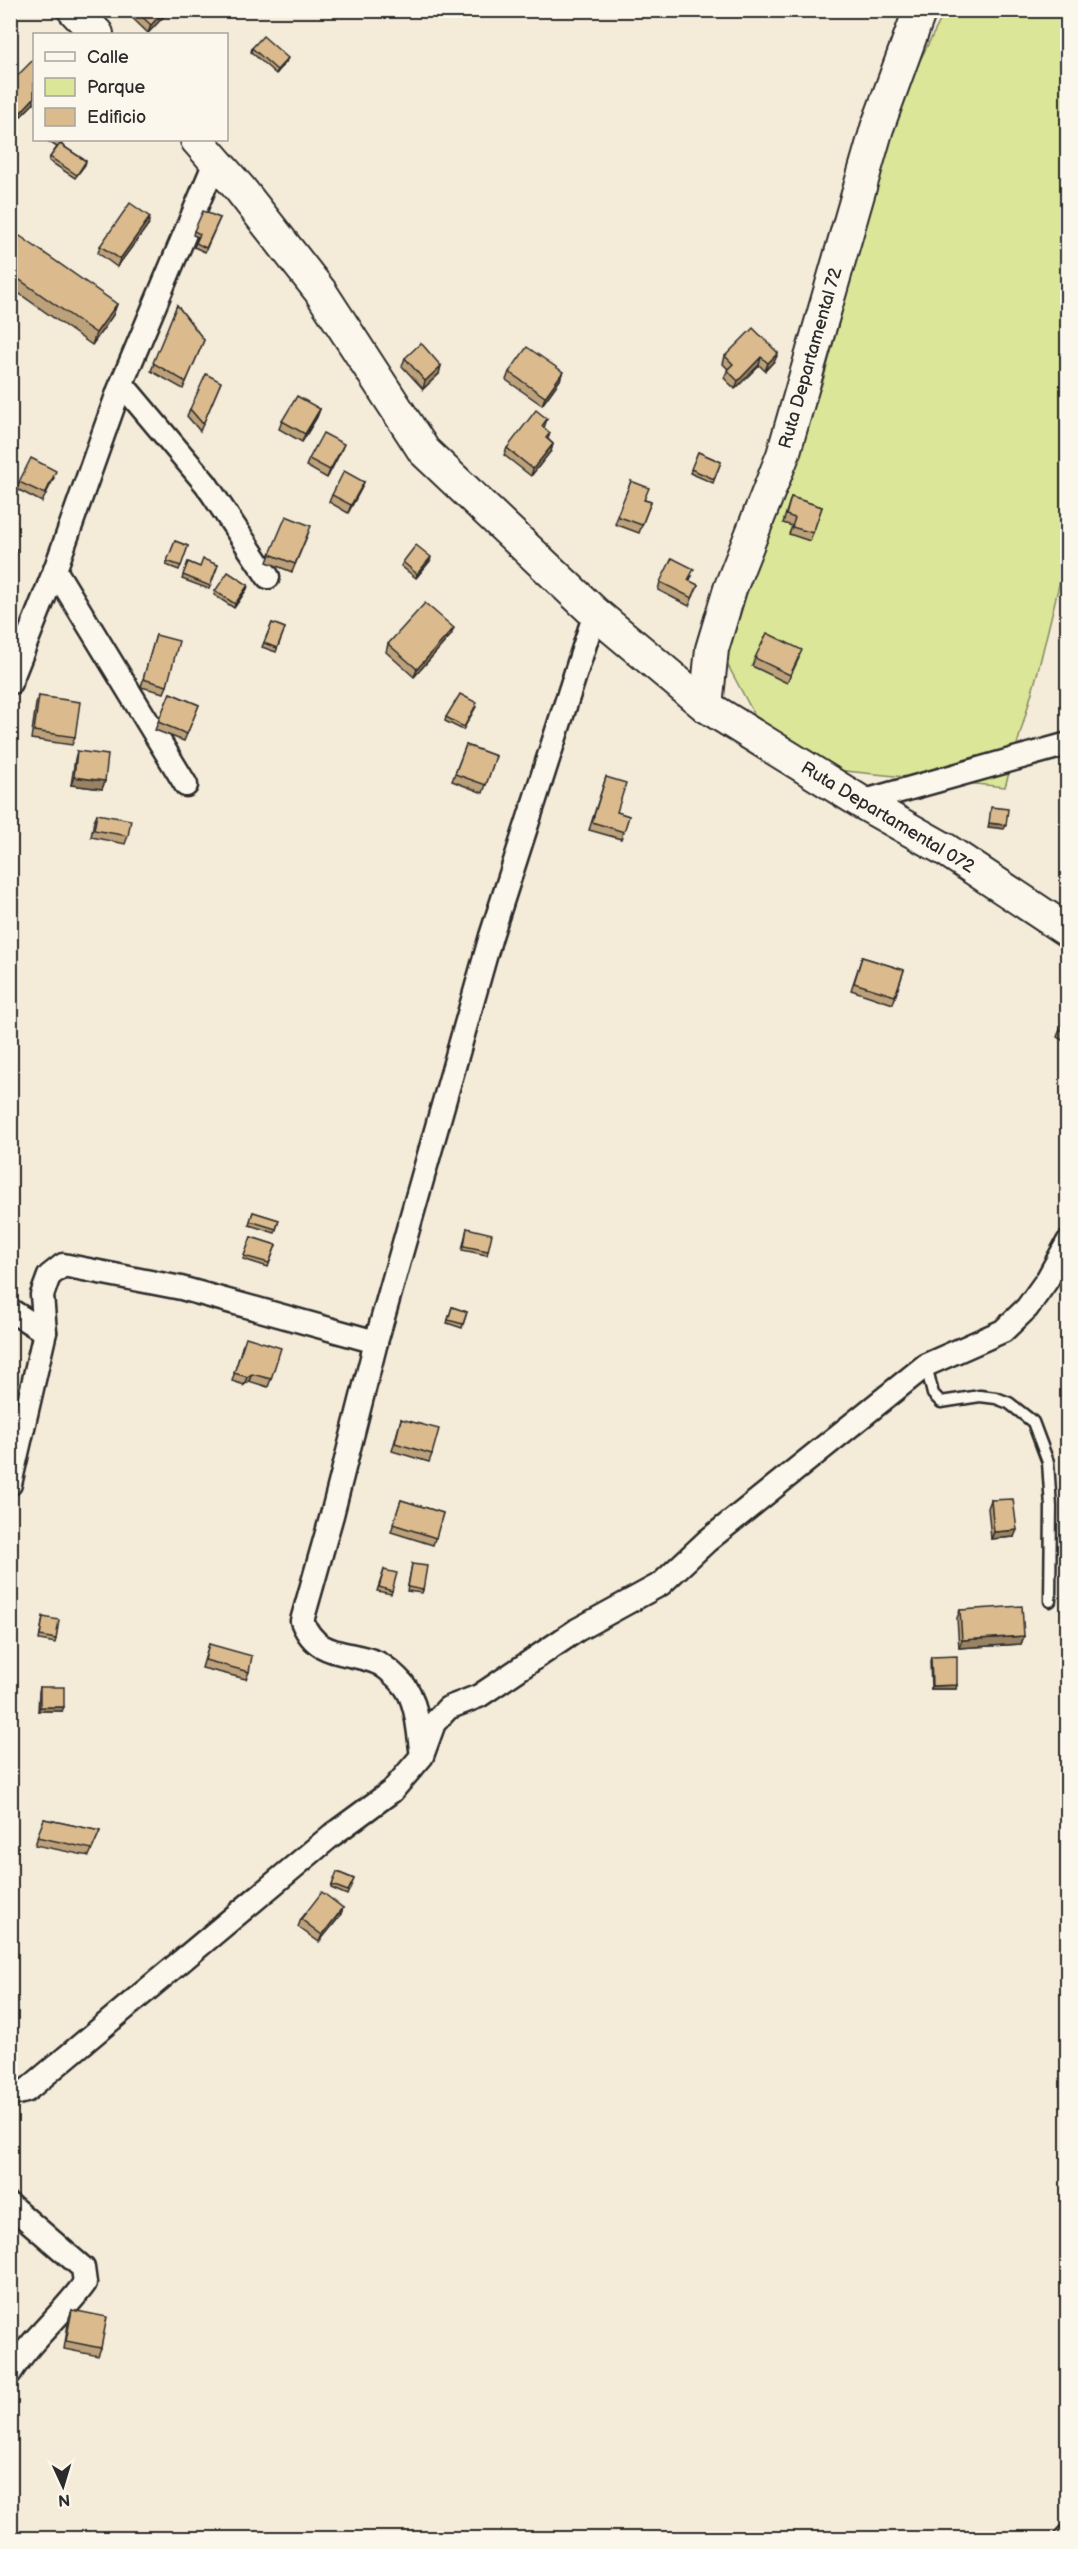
<svg xmlns="http://www.w3.org/2000/svg" width="1078" height="2549" viewBox="0 0 1078 2549" font-family="'Balsamiq Sans',sans-serif">
  <style>
    .green { fill: #dbe698; stroke: #838862; stroke-width: 1.5 }
    .lines { fill: none; stroke-linecap: round; stroke-linejoin: round }
    .service-casing { stroke: #2b2b2b; stroke-width: 15 }
    .minor-casing { stroke: #2b2b2b; stroke-width: 27 }
    .secondary-casing { stroke: #2b2b2b; stroke-width: 36 }
    .service { stroke: #fbf7ec; stroke-width: 10 }
    .minor { stroke: #fbf7ec; stroke-width: 22 }
    .secondary { stroke: #fbf7ec; stroke-width: 32 }
    .wall { fill: #bca17a; stroke: #2b2b2b; stroke-width: 1.5 }
    .shaded-wall { fill: #998363; stroke: #2b2b2b; stroke-width: 1.5 }
    .building { fill: #dbbb8e; stroke: #2b2b2b; stroke-width: 1.5 }
    .labels { text-anchor: middle; stroke-width: 5; stroke-linejoin: round; paint-order: stroke }
    .street-label { font-size: 18px; fill: #2b2b2b; stroke: #fbf7ec }
  </style>
  <rect width="100%" height="100%" fill="#f5ebd9"/>
  <filter id="ink" filterUnits="userSpaceOnUse"><feTurbulence type="fractalNoise" baseFrequency=".0167" numOctaves="2"/><feDisplacementMap in="SourceGraphic" scale="12" xChannelSelector="R" yChannelSelector="G"/><feConvolveMatrix kernelMatrix="1 2 1 2 8 2 1 2 1" color-interpolation-filters="sRGB"/></filter>
  <g filter="url(#ink)">
    <polygon class="green" points="945,11 1067,11 1067,552 1038,671 1005,787 825,769 755,716 724,658 747,580 786,484 823,381 877,183 908,84"/>
    <g class="lines">
      <g class="service-casing">
        <polyline id="service" points="926,1365 933,1394 941,1402 980,1396 996,1398 1009,1403 1033,1422 1048,1462 1051,1507 1050,1601"/>
      </g>
      <g class="minor-casing">
        <g id="minor">
          <polyline points="122,384 206,484 268,577"/>
          <polyline points="55,570 186,785"/>
          <polyline points="10,683 55,570 119,390 216,160"/>
          <polyline points="861,802 1068,744"/>
          <polyline points="10,1310 45,1332"/>
          <polyline points="10,1484 45,1332 42,1295 49,1276 63,1265 181,1288 376,1342"/>
          <path d="M 422,1755 C 418,1733 418,1701 403,1684 C 397,1677 386,1667 378,1663 C 347,1650 317,1659 302,1621 L 332,1515 L 376,1342 L 491,936 L 595,613"/>
          <polyline points="10,2095 26,2091 332,1835 392,1791 422,1756 434,1723 448,1708 479,1696 577,1630 661,1584 707,1541 926,1365 1003,1331 1027,1308 1047,1280 1068,1242"/>
          <path d="M 10,2205 L 83,2268 L 85,2283 C 62,2315 31,2339 10,2373"/>
          <polyline points="1066,2538 1068,2536"/>
        </g>
      </g>
      <g class="secondary-casing">
        <g id="secondary">
          <polyline points="74,10 97,34"/>
          <polyline points="197,140 240,189 320,291 424,451 595,613 706,706 861,802 946,850 1068,931"/>
          <polyline points="706,706 712,649 730,589 783,455 877,128 920,10"/>
        </g>
      </g>
      <use href="#service" class="service"/>
      <use href="#minor" class="minor"/>
      <use href="#secondary" class="secondary"/>
    </g>
    <g class="wall">
      <polygon points="124,10 170,10 148,33"/>
      <polygon points="252,48 286,62 276,74 251,52"/>
      <polygon points="10,83 34,103 18,119 10,112"/>
      <polygon points="46,140 64,140 61,145 86,161 85,165 75,178 49,161 50,157 57,147"/>
      <polygon points="220,218 205,252 194,247 198,237 193,235 194,231"/>
      <polygon points="148,225 117,267 98,253 100,246"/>
      <polygon points="10,249 117,304 113,315 92,345 10,287"/>
      <polygon points="177,305 204,340 183,389 151,371"/>
      <polygon points="778,353 775,360 765,371 759,365 735,389 724,378 728,369 723,364 725,356"/>
      <polygon points="405,358 439,374 423,389 402,366"/>
      <polygon points="509,372 560,380 542,405 506,380"/>
      <polygon points="221,382 200,431 187,416 190,409"/>
      <polygon points="320,409 317,417 302,442 279,429 282,421"/>
      <polygon points="547,419 544,428 550,433 548,439 553,444 551,451 531,476 504,455 507,448"/>
      <polygon points="341,451 327,478 306,466 309,459"/>
      <polygon points="698,452 721,462 713,483 690,473"/>
      <polygon points="54,478 42,502 17,489 19,482"/>
      <polygon points="631,481 645,500 651,502 639,533 615,524"/>
      <polygon points="364,482 361,489 348,513 329,502 332,495"/>
      <polygon points="791,497 822,507 810,541 789,534 792,526 783,523"/>
      <polygon points="308,534 292,572 267,562 270,554"/>
      <polygon points="175,541 188,546 179,570 166,565"/>
      <polygon points="430,561 416,578 401,566 403,562"/>
      <polygon points="188,562 200,567 218,565 209,589 182,579"/>
      <polygon points="692,576 689,581 698,585 689,606 658,590 660,582"/>
      <polygon points="248,585 247,589 234,608 214,595 215,591"/>
      <polygon points="272,623 285,628 276,652 262,647"/>
      <polygon points="156,635 167,686 164,693 141,687"/>
      <polygon points="451,635 414,677 386,652 388,644"/>
      <polygon points="755,658 799,658 787,683 752,666"/>
      <polygon points="170,693 199,705 184,741 155,730"/>
      <polygon points="39,696 75,737 72,745 31,739 36,704"/>
      <polygon points="476,707 463,730 445,721 446,717"/>
      <polygon points="466,745 496,756 483,793 452,781"/>
      <polygon points="77,751 105,781 102,789 71,785 75,759"/>
      <polygon points="606,777 617,812 629,816 621,839 589,830"/>
      <polygon points="97,814 128,836 125,844 91,837 94,821"/>
      <polygon points="862,957 904,970 893,1004 851,990"/>
      <polygon points="1068,1017 1068,1044 1057,1037 1060,1029"/>
      <polygon points="253,1212 279,1220 275,1233 249,1225"/>
      <polygon points="467,1228 488,1251 487,1255 462,1250"/>
      <polygon points="251,1237 276,1245 268,1267 243,1259"/>
      <polygon points="452,1307 467,1312 462,1328 447,1323"/>
      <polygon points="243,1344 271,1379 268,1387 249,1381 244,1385 232,1381"/>
      <polygon points="401,1419 432,1454 429,1462 392,1451"/>
      <polygon points="401,1500 443,1513 433,1545 391,1532"/>
      <polygon points="991,1500 1014,1537 991,1539 988,1508"/>
      <polygon points="412,1564 423,1590 422,1593 407,1591"/>
      <polygon points="384,1570 392,1591 391,1594 377,1591"/>
      <polygon points="960,1610 1024,1636 1021,1644 959,1648 957,1618"/>
      <polygon points="43,1617 56,1639 55,1643 39,1640"/>
      <polygon points="209,1644 249,1672 246,1679 202,1668"/>
      <polygon points="931,1657 957,1685 956,1689 931,1689 930,1661"/>
      <polygon points="40,1687 62,1711 38,1711 39,1691"/>
      <polygon points="44,1819 100,1831 89,1856 35,1845"/>
      <polygon points="337,1872 354,1879 347,1895 331,1888"/>
      <polygon points="343,1908 340,1916 319,1942 298,1927 301,1919"/>
      <polygon points="72,2310 101,2348 98,2356 64,2349 69,2318"/>
    </g>
    <g class="shaded-wall">
      <polygon points="165,10 170,10 148,33 151,25"/>
      <polygon points="288,58 286,62 276,74 277,70"/>
      <polygon points="34,98 34,103 18,119 21,112"/>
      <polygon points="150,217 148,225 117,267 120,259"/>
      <polygon points="117,304 113,315 92,345 96,333"/>
      <polygon points="778,353 775,360 765,371 768,363"/>
      <polygon points="761,357 759,365 735,389 738,381"/>
      <polygon points="441,366 439,374 423,389 425,381"/>
      <polygon points="563,372 560,380 542,405 545,397"/>
      <polygon points="320,409 317,417 302,442 305,434"/>
      <polygon points="344,444 341,451 327,478 330,470"/>
      <polygon points="553,444 551,451 531,476 533,469"/>
      <polygon points="364,482 361,489 348,513 351,505"/>
      <polygon points="431,557 430,561 416,578 417,574"/>
      <polygon points="248,585 247,589 234,608 235,604"/>
      <polygon points="454,628 451,635 414,677 417,669"/>
      <polygon points="74,777 105,781 102,789 71,785"/>
      <polygon points="989,823 1006,825 1004,829 988,827"/>
      <polygon points="252,1374 249,1381 244,1385 247,1377"/>
      <polygon points="1017,1530 1014,1537 991,1539 994,1532"/>
      <polygon points="1024,1636 1021,1644 959,1648 962,1640"/>
      <polygon points="957,1685 956,1689 931,1689 932,1686"/>
      <polygon points="40,1707 64,1707 62,1711 38,1711"/>
      <polygon points="343,1908 340,1916 319,1942 322,1935"/>
    </g>
    <g class="building">
      <polygon points="135,10 165,10 151,25"/>
      <polygon points="263,36 288,58 277,70 252,48"/>
      <polygon points="34,59 34,98 21,112 10,102 10,83"/>
      <polygon points="60,144 86,161 77,175 50,157"/>
      <polygon points="130,203 150,217 120,259 100,246"/>
      <polygon points="203,211 220,218 206,248 196,243 200,234 194,231"/>
      <polygon points="20,236 117,304 96,333 10,273 10,249"/>
      <polygon points="177,305 204,340 186,382 153,363"/>
      <polygon points="753,328 778,353 768,363 761,357 738,381 727,370 733,364 725,356"/>
      <polygon points="421,343 441,366 425,381 405,358"/>
      <polygon points="527,347 563,372 545,397 509,372"/>
      <polygon points="206,374 221,382 203,424 190,409"/>
      <polygon points="297,396 320,409 305,434 282,421"/>
      <polygon points="536,410 547,419 542,426 550,433 546,438 553,444 533,469 507,448"/>
      <polygon points="323,433 344,444 330,470 309,459"/>
      <polygon points="698,452 721,462 714,479 691,469"/>
      <polygon points="31,458 56,471 45,494 19,482"/>
      <polygon points="344,471 364,482 351,505 332,495"/>
      <polygon points="631,481 649,488 644,500 651,502 642,525 617,516"/>
      <polygon points="791,497 822,507 813,533 792,527 795,518 786,515"/>
      <polygon points="286,516 311,526 295,564 270,554"/>
      <polygon points="175,541 188,546 181,566 167,561"/>
      <polygon points="416,545 431,557 417,574 403,562"/>
      <polygon points="10,548 17,549 13,576 10,576"/>
      <polygon points="672,558 694,569 688,580 698,585 692,598 660,582"/>
      <polygon points="203,559 218,565 210,586 183,575 188,562 200,567"/>
      <polygon points="228,572 248,585 235,604 215,591"/>
      <polygon points="425,603 454,628 417,669 388,644"/>
      <polygon points="272,623 285,628 277,648 264,643"/>
      <polygon points="767,633 802,650 790,675 755,658"/>
      <polygon points="156,635 179,641 167,686 143,679"/>
      <polygon points="170,693 199,705 187,734 158,722"/>
      <polygon points="460,694 477,703 464,727 446,717"/>
      <polygon points="39,696 80,702 75,737 34,731"/>
      <polygon points="466,745 496,756 486,785 455,774"/>
      <polygon points="77,751 108,755 105,781 74,777"/>
      <polygon points="606,777 626,783 617,812 629,816 624,832 592,822"/>
      <polygon points="991,807 1008,809 1006,825 989,823"/>
      <polygon points="97,814 131,820 128,836 94,830"/>
      <polygon points="862,957 904,970 895,996 854,983"/>
      <polygon points="1068,1017 1068,1034 1060,1029"/>
      <polygon points="253,1212 279,1220 276,1229 250,1221"/>
      <polygon points="467,1228 492,1234 488,1251 464,1246"/>
      <polygon points="251,1237 276,1245 269,1263 244,1256"/>
      <polygon points="452,1307 467,1312 463,1324 448,1320"/>
      <polygon points="246,1337 281,1348 271,1379 252,1374 247,1377 234,1373"/>
      <polygon points="401,1419 439,1429 432,1454 395,1443"/>
      <polygon points="1013,1499 1017,1530 994,1532 991,1500"/>
      <polygon points="401,1500 443,1513 436,1538 393,1524"/>
      <polygon points="412,1564 427,1566 423,1590 408,1587"/>
      <polygon points="384,1570 397,1573 392,1591 379,1587"/>
      <polygon points="1022,1606 1024,1636 962,1640 960,1610"/>
      <polygon points="43,1617 59,1620 56,1639 40,1636"/>
      <polygon points="209,1644 252,1656 249,1672 205,1660"/>
      <polygon points="957,1656 957,1685 932,1686 931,1657"/>
      <rect x="40" y="1687" width="24" height="20"/>
      <polygon points="44,1819 100,1831 92,1849 37,1837"/>
      <polygon points="337,1872 354,1879 348,1891 332,1885"/>
      <polygon points="322,1892 343,1908 322,1935 301,1919"/>
      <polygon points="72,2310 107,2317 101,2348 66,2341"/>
    </g>
  </g>
  <g class="labels">
    <g class="street-label">
      <text transform="translate(810 358) rotate(-74)" y="6">Ruta Departamental 72</text>
      <text transform="translate(888 817) rotate(31)" y="6">Ruta Departamental 072</text>
    </g>
  </g>
  <rect width="1078" height="2549" fill="none" stroke="#fbf7ec" stroke-width="36"/>
  <rect x="18" y="18" width="1042" height="2513" fill="none" stroke="#2b2b2b" stroke-width="2" filter="url(#ink)"/>
  <rect x="33" y="33" width="195" height="108" fill="#fbf7ec" stroke="#a8a59f" stroke-width="1.5"/>
  <rect x="45" y="52" width="30" height="9" fill="#fbf7ec" stroke="#a8a59f" stroke-width="1.5"/>
  <text x="87" y="63" font-size="18" fill="#2b2b2b">Calle</text>
  <rect x="45" y="78" width="30" height="18" fill="#dbe698" stroke="#a8a59f" stroke-width="1.5"/>
  <text x="87" y="93" font-size="18" fill="#2b2b2b">Parque</text>
  <rect x="45" y="108" width="30" height="18" fill="#dbbb8e" stroke="#a8a59f" stroke-width="1.5"/>
  <text x="87" y="123" font-size="18" fill="#2b2b2b">Edificio</text>
  <g transform="translate(63 2486) rotate(176)" stroke="#fbf7ec" stroke-width="4.5" paint-order="stroke">
  <path d="M0-4.5L10 22L0 15L-10 22Z" fill="#2b2b2b"/>
  <text y="-9" font-size="16" font-weight="bold" text-anchor="middle" fill="#2b2b2b">N</text>
  </g>
</svg>
